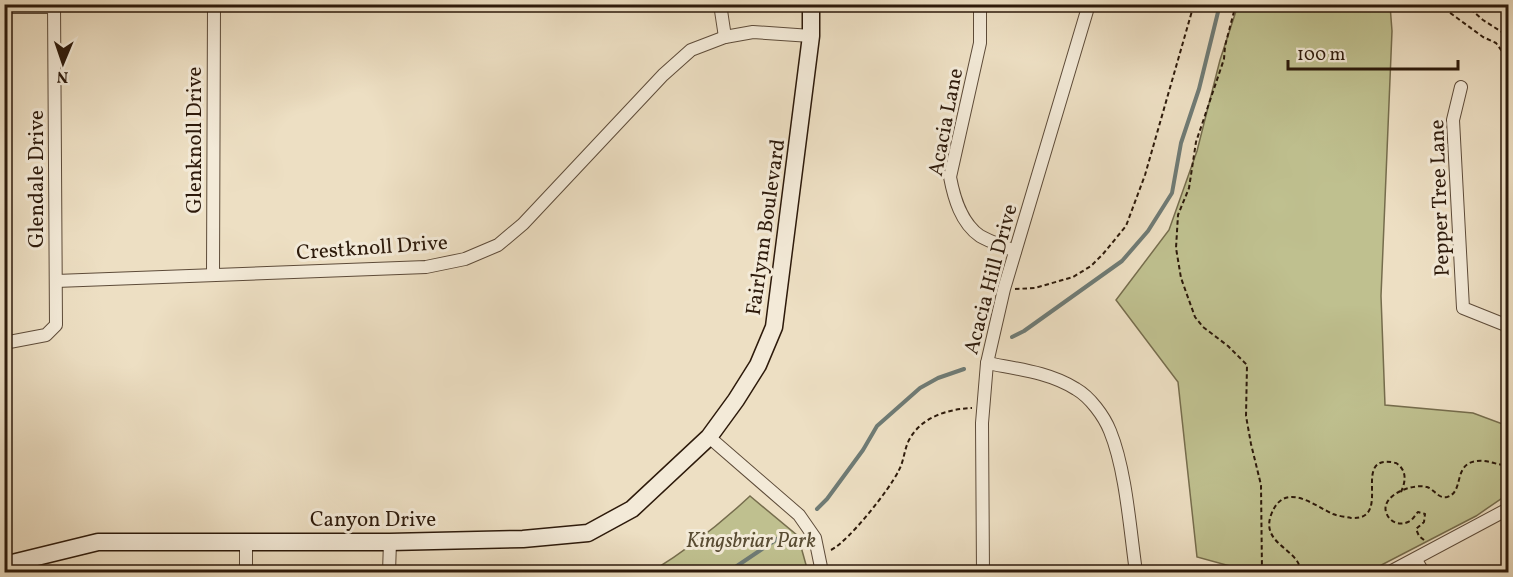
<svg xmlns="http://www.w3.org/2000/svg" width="1513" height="577" viewBox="0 0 1513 577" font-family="Vollkorn,serif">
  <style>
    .green { fill: #bfc08f; stroke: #766d4d; stroke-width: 1.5 }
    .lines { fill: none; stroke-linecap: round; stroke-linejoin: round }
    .stream { stroke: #6f7b75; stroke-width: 4 }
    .street-casing { stroke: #5d4b39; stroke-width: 14 }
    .secondary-casing { stroke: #2d1a0b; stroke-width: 19 }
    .path { stroke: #2d1a0b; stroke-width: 2; stroke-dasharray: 4.5 3; stroke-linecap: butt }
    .street { stroke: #f3ead8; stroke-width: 12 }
    .secondary { stroke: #f3ead8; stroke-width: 16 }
    .labels { text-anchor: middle; stroke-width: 6; stroke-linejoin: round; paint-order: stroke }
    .street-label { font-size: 21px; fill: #2d1a0b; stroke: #f3ead8 }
    .park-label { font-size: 21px; font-style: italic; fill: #594c33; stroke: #f3ead8 }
  </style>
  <rect width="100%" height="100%" fill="#eddfc3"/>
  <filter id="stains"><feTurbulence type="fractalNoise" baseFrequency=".00333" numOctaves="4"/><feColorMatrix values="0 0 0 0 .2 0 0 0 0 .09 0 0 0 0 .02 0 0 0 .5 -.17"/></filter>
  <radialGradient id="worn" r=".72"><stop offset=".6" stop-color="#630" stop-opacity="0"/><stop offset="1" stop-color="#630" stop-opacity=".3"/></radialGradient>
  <g class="green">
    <polygon points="1238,5 1390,5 1392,31 1381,296 1385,405 1473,413 1508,426 1508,494 1476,516 1368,572 1249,572 1248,571 1197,557 1178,382 1116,300 1169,230 1197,151 1220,60"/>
    <path d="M 750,496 L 798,536 L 808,572 L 651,572 C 687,550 720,524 750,496 Z"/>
  </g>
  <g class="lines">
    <g class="stream">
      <polyline points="1012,337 1024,331 1122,261 1148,231 1172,193 1181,143 1199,89 1220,4"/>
      <polyline points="817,509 827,499 863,450 877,426 920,388 938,378 964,369"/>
      <polyline points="728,572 783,535"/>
    </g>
    <g class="street-casing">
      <g id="street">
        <polyline points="720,4 725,37"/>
        <path d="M 980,4 L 980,43 L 950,177 C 954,198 961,223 980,236 C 990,242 1004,246 1015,251"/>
        <polyline points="4,7 54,7"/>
        <polyline points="1461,87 1453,120 1463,308 1508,326"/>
        <polyline points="213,275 214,4"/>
        <polyline points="56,281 426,267 465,259 498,245 523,224 663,75 691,50 725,37 753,32 811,36"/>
        <polyline points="4,343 46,335 56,325 54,4"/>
        <path d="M 987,363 C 1017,369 1049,372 1076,389 C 1090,397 1104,416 1110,431 C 1126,470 1130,530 1136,572"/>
        <polyline points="709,437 799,515 815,538 822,572"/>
        <polyline points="1416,560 1423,572"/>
        <polyline points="246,572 246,541"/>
        <polyline points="389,572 390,542"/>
        <polyline points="983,572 982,423 987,363 1004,289 1089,4"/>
        <polyline points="1390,572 1508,509"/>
      </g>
    </g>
    <g class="secondary-casing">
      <polyline id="secondary" points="4,565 98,542 390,542 523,539 588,533 632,509 709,437 736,400 758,365 774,327 811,36 811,4"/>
    </g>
    <g class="path">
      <polyline points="1236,4 1225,46 1224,59 1196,142 1189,188 1178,215 1176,248 1181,278 1195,317 1203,327 1228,346 1247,365 1246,416 1251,444 1261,485 1262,572"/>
      <polyline points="1438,4 1483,37 1496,43 1504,54 1508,68"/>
      <polyline points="1465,4 1483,20 1508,36"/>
      <polyline points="1015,289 1035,288 1073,277 1091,266 1103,254 1126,226 1145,175 1194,4"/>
      <path d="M 1424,540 L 1419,536 L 1416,529 L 1424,522 L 1425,514 L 1418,512 C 1415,515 1413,520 1408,522 C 1399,526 1389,522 1386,512 C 1381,495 1413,483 1427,487 C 1434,489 1438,499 1447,497 C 1465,492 1452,464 1477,461 C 1487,459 1498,466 1508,465"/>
      <path d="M 831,550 C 849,541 890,489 899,470 C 904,461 904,450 909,440 C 921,417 948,409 972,408"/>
      <path d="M 1300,572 C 1302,550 1260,545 1271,515 C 1284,480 1313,505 1333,514 C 1338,516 1346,517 1351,518 C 1395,521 1348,452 1396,463 C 1407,470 1406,481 1401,492"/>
    </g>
    <use href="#street" class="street"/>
    <use href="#secondary" class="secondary"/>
  </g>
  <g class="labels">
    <g class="street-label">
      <text transform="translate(945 122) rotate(-79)" y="7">Acacia Lane</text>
      <text transform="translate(194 140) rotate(-90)" y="7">Glenknoll Drive</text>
      <text transform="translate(36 179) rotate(-90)" y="7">Glendale Drive</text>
      <text transform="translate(1439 198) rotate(-92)" y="7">Pepper Tree Lane</text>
      <text transform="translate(765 227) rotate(-82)" y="7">Fairlynn Boulevard</text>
      <text transform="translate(372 247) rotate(-4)" y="7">Crestknoll Drive</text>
      <text transform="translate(990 279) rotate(-75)" y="7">Acacia Hill Drive</text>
      <text x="373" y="526">Canyon Drive</text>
    </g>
    <g class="park-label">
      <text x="751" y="547">Kingsbriar Park</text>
    </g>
  </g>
  <rect width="1513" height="577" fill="none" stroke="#eddfc3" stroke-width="24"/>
  <rect x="6" y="6" width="1501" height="565" fill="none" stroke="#2d1a0b" stroke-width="3"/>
  <rect x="12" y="12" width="1489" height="553" fill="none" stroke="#2d1a0b" stroke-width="1.5"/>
  <g transform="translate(63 63) rotate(182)" stroke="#f3ead8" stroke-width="4.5" paint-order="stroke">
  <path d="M0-4.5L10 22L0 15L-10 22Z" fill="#2d1a0b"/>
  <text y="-9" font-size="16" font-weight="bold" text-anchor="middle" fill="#2d1a0b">N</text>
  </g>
  <path d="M1288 60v9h170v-9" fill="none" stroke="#2d1a0b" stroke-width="3"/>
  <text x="1297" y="60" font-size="18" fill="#2d1a0b" stroke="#f3ead8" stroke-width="4.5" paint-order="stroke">100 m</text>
  <rect width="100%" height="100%" filter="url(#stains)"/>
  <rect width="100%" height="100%" fill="url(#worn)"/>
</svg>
